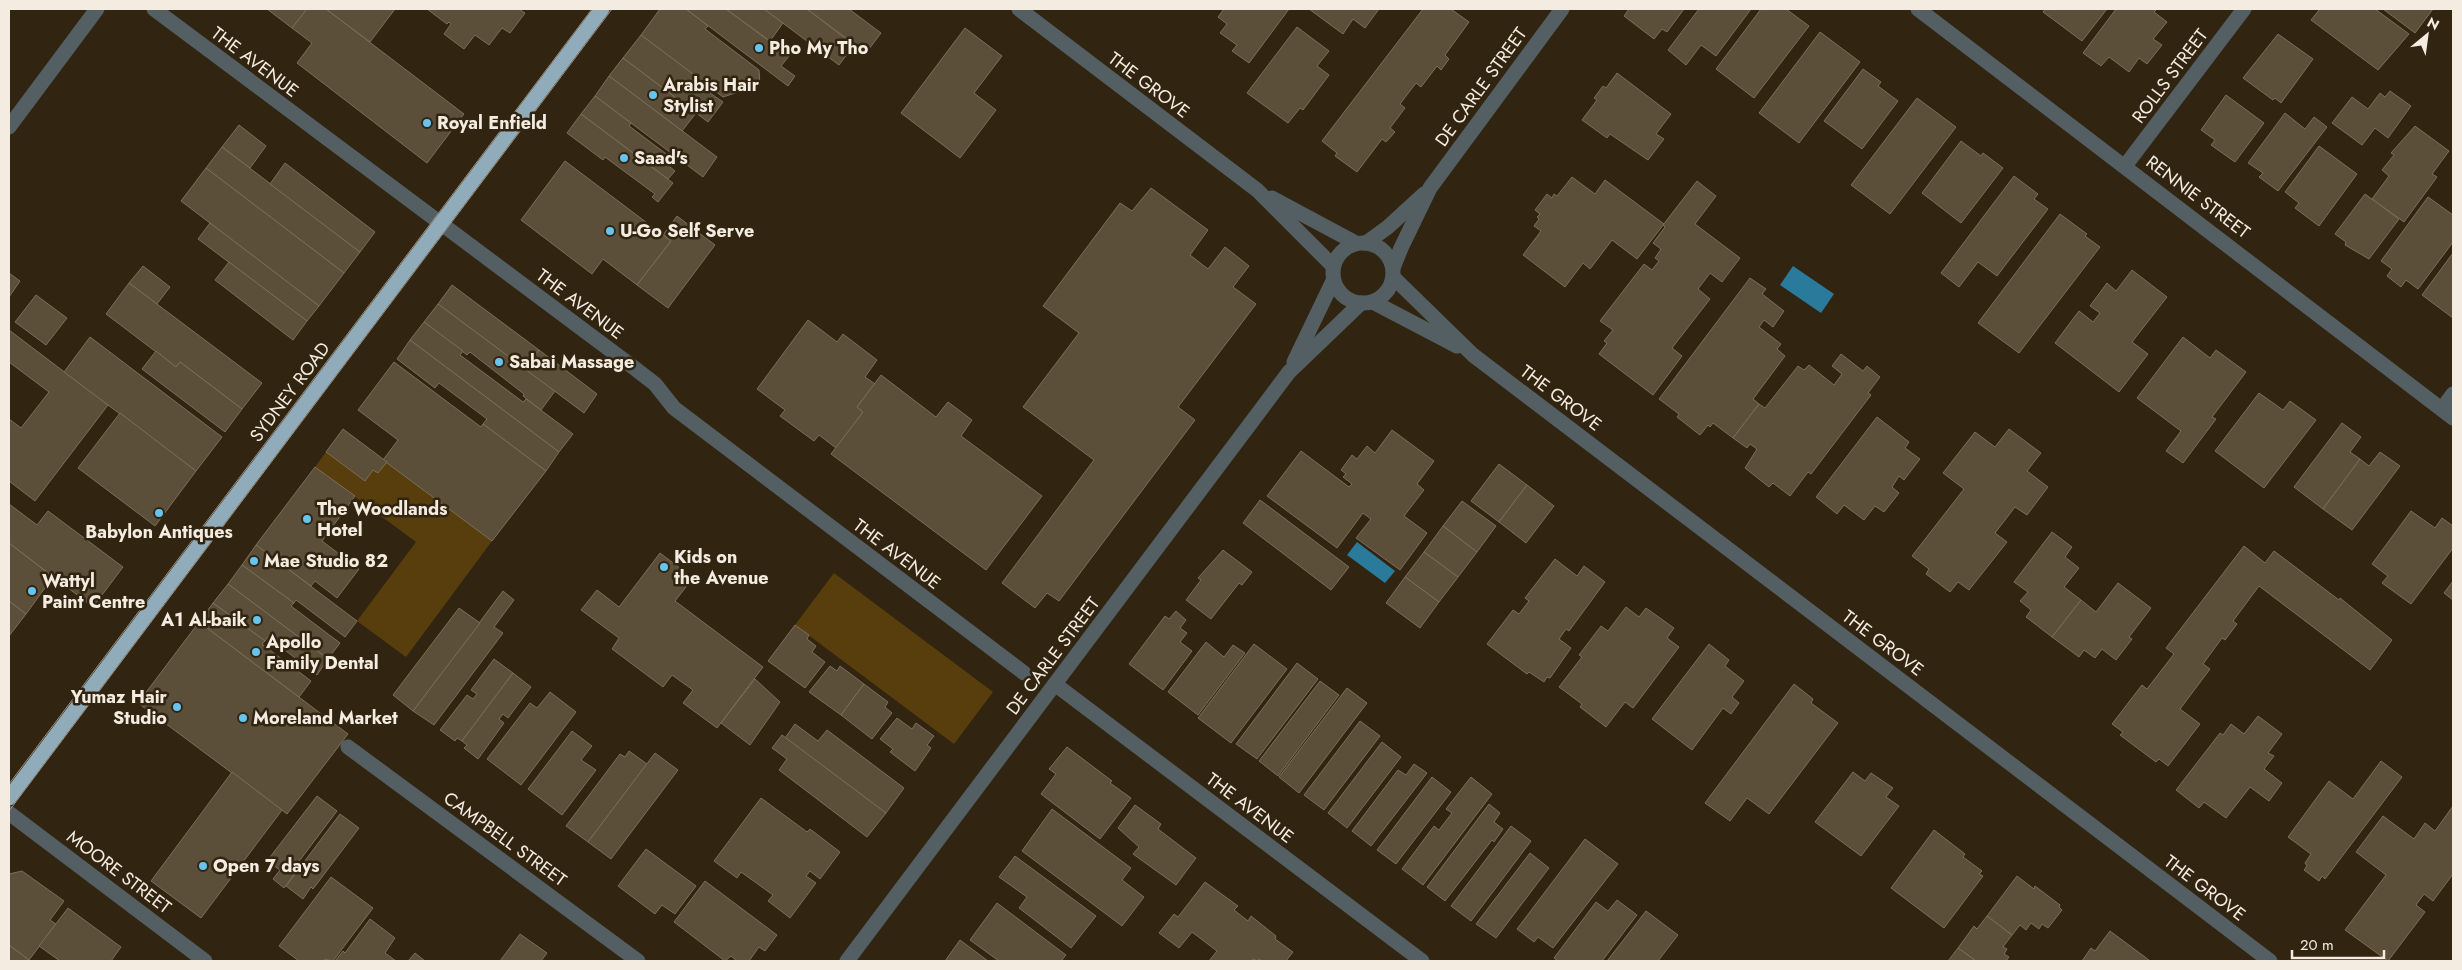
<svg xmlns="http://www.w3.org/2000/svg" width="2462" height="970" viewBox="0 0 2462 970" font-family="Jost,sans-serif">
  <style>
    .green { fill: #583e0d }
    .water { fill: #2a7a9b }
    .building { fill: #5c4f3a; stroke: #7c6e58 }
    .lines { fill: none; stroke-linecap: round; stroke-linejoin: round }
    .minor { stroke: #545f64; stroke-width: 15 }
    .highway { stroke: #90acba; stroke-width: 15 }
    .tram { stroke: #9b9182; stroke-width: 1 }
    .poi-dot { fill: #66c4ef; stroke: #312511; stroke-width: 2 }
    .labels { text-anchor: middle; stroke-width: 5; stroke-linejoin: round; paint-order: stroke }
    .poi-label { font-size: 18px; font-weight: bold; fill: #f4ece0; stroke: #312511; text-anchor: start }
    .street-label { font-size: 18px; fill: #f4ece0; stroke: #312511 }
  </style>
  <rect width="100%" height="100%" fill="#312511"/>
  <g class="green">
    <polygon points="326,452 365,481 373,470 378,473 387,462 492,541 406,657 357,621 416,542 315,467"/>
    <polygon points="834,573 993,692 954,744 795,625"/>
  </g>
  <g class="water">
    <polygon points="1793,266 1834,294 1821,313 1780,285"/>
    <polygon points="1357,542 1395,571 1385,583 1347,555"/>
  </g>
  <g class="building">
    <polygon points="267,9 307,9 292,28"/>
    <polygon points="307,9 326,9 464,114 427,163 297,63 312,43 292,28"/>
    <polygon points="326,9 395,9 370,42"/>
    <polygon points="427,9 519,9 525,13 510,33 502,28 489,45 475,35 464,49 444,34 451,24 449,22 447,24"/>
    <polygon points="660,9 686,9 708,26 705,29 759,70 760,85 723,97 641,35"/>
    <polygon points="686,9 726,9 789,56 781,66 795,76 788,86"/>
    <polygon points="726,9 764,9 783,23 770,41"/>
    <polygon points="764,9 807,9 854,45 839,65"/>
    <polygon points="807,9 849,9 881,33 866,53"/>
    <polygon points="1224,9 1289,9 1249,63 1232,51 1237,45 1220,33 1227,24 1218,17"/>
    <polygon points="1309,9 1379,9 1365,28 1353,19 1343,34"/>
    <polygon points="1423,9 1451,9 1469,22 1445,55 1449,59 1441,70 1437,66 1421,87 1416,83 1400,104 1405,108 1390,128 1395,132 1386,142 1382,139 1357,172 1335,156 1337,153 1322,141"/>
    <polygon points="1629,9 1684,9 1667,32 1662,29 1654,39 1624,16"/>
    <polygon points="1699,9 1751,9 1716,56 1701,45 1686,65 1668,50"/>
    <polygon points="1761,9 1786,9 1809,26 1754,98 1716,69"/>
    <polygon points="2045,9 2107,9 2082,41 2043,12"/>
    <polygon points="2116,9 2157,9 2154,12 2167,22 2153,39 2162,45 2147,64 2139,58 2129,72 2109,57 2101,66 2083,53"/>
    <polygon points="2320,9 2375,9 2409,34 2378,70 2311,20"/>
    <polygon points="2383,9 2433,9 2415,33"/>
    <polygon points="1297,27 1329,51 1317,66 1329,75 1303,110 1300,108 1288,123 1247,93"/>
    <polygon points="965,28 1002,56 974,93 996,110 960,158 901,113"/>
    <polygon points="1820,32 1860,62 1799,143 1759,113"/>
    <polygon points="2278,34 2313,59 2281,103 2275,98 2273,100 2243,78"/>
    <polygon points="641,35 713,89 710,93 723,102 708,122 623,58"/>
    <polygon points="623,58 696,113 682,131 609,76"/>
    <polygon points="1863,69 1881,82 1878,86 1898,101 1862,149 1824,121"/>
    <polygon points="1617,73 1671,114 1656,134 1664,139 1648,160 1610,134 1607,138 1582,120 1597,100 1594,98 1603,86 1606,88"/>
    <polygon points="609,76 717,157 703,177 595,96"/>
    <polygon points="2390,91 2411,106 2388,138 2375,128 2362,145 2332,123 2352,97 2368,109 2380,93 2385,97"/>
    <polygon points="2226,95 2264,123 2235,162 2211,145 2215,140 2201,130"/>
    <polygon points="595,96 631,123 629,126 669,156 664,162 675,171 668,179 581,114"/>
    <polygon points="1917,98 1956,127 1890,214 1851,185"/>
    <polygon points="2285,113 2305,129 2314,117 2327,127 2278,191 2259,177 2263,173 2248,163"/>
    <polygon points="581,114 673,183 658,202 652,197 655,194 605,157 603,160 567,133"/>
    <polygon points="239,125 266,146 250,168 222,147"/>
    <polygon points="2415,126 2449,151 2432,174 2437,177 2404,222 2372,199 2389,176 2382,170 2394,155 2391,153"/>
    <polygon points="1961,141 1981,156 1983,153 2003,168 1961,223 1922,193"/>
    <polygon points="2319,146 2357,174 2319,226 2295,208 2299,203 2285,192"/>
    <polygon points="222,147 360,252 344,273 206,168"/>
    <polygon points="565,161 671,241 637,285 603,259 592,274 521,220"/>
    <polygon points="285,163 375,232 360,252 270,184"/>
    <polygon points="206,168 344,273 319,306 181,201"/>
    <polygon points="2014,176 2038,194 2034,199 2048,209 1997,276 1978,262 1959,287 1941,273"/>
    <polygon points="1572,177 1595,194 1605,180 1664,224 1637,259 1612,240 1590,269 1583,263 1565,287 1523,255 1541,231 1534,226 1539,219 1537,217 1540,214 1535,210 1547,194 1552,198 1554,194 1557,196"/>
    <polygon points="1697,181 1716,196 1695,224 1740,258 1722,282 1710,273 1698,289 1710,299 1672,348 1682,356 1653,395 1599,354 1607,343 1604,341 1613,330 1600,321 1644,264 1652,270 1659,261 1655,258 1661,249 1653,243 1665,227 1663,225"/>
    <polygon points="1151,188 1208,230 1190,255 1208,269 1225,247 1249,266 1233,287 1256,304 1178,407 1195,420 1059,601 1047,593 1035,608 1002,583 1094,460 1023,407 1079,333 1043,306 1120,203 1132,211"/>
    <polygon points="2365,194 2399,219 2369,259 2345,245 2346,242 2335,234"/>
    <polygon points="2428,197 2453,215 2453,242 2418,289 2406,280 2401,287 2387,276 2392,269 2381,261"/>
    <polygon points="2060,214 2087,234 2085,236 2100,247 2019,353 1978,323"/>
    <polygon points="677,216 715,245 668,308 637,285 671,241 663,235"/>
    <polygon points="210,223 319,306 307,321 198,239"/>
    <polygon points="2453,253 2453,318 2422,295"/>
    <polygon points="229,262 307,321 293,340 215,280"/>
    <polygon points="143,266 170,287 157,304 129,283"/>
    <polygon points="2132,270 2167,297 2132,342 2148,354 2119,392 2055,343 2079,311 2093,322 2100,313 2090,306 2107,283 2116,291"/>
    <polygon points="9,273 20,281 9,297"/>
    <polygon points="1750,278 1766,289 1762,294 1784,311 1773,327 1764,320 1759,327 1781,344 1777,349 1785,356 1753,399 1759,404 1733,438 1713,423 1710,427 1708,425 1700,435 1677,417 1679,414 1659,399"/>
    <polygon points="129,283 262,383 242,409 180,362 176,367 106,314"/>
    <polygon points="452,285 539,350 525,369 438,304"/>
    <polygon points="36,295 67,318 46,345 15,322"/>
    <polygon points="438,304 555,391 541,410 523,396 524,394 470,352 467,355 424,322"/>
    <polygon points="808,320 837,342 843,334 877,360 865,377 875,384 857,407 863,412 836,448 819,435 814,441 780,416 785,410 757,389"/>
    <polygon points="424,322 463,351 460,355 523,402 526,399 573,434 559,452 410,340"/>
    <polygon points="9,330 108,405 35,501 9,481 9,419 21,428 49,392 9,362"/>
    <polygon points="90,337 222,437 196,471 64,372"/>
    <polygon points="2183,337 2210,358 2216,350 2246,372 2212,417 2216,419 2183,463 2166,451 2181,431 2137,398"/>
    <polygon points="410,340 559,452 546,471 483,424 487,419 439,383 435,388 397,359"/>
    <polygon points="539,350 597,394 584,413 525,369"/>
    <polygon points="156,351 176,367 180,362 242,409 225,432 142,369"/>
    <polygon points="1841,354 1863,371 1867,366 1880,377 1868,393 1871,395 1811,474 1808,472 1790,496 1773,483 1769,487 1745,468 1757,449 1750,444 1747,448 1733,438 1759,404 1765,408 1798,366 1804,370 1809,365 1834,385 1842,374 1832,366"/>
    <polygon points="394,362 481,427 483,424 546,471 492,541 383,460 398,440 358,410"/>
    <polygon points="881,375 936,417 948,402 972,420 961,436 1042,496 986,570 831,454 863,412 857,407"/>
    <polygon points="2259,393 2283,410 2290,401 2316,420 2264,488 2215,451"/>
    <polygon points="120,413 196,471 155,526 78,468"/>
    <polygon points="1877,417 1909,442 1905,448 1920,459 1904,480 1899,476 1892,487 1899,493 1884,512 1875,506 1864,520 1844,505 1837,514 1816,497"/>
    <polygon points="2342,423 2361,437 2350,452 2360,459 2323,509 2294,487"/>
    <polygon points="343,429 387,462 378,473 373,470 365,481 326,452"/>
    <polygon points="2009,429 2041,453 2027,471 2048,487 2027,515 2015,507 1995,533 2007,542 1969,590 1958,582 1950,592 1926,574 1929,569 1912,556 1964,489 1943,473 1975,432 1995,447"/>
    <polygon points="1392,430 1434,461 1417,484 1424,490 1404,516 1427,533 1400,570 1356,538 1371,519 1363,513 1337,548 1267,496 1301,451 1349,487 1352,484 1343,477 1346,474 1341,470 1352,455 1357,459 1367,446 1375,453"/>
    <polygon points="2380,452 2400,466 2352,530 2323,509 2360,459 2369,466"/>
    <polygon points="1499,464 1527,485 1499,522 1471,501"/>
    <polygon points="315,467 355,496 322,541 359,569 337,598 315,581 311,586 256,545"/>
    <polygon points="1527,485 1554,506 1526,543 1499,522"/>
    <polygon points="1260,500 1349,567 1331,590 1243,523"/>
    <polygon points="1462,501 1496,526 1477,552 1443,526"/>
    <polygon points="9,504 37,525 48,511 123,567 93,607 9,543"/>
    <polygon points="2411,511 2435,528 2442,518 2453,526 2453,548 2411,604 2382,583 2388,576 2372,564"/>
    <polygon points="1443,526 1477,552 1458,577 1424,552"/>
    <polygon points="2052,532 2072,547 2065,557 2079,568 2064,587 2081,600 2052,637 2026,617 2031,610 2020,601 2028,592 2014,582"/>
    <polygon points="9,543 53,577 26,614 9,601"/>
    <polygon points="256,545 357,621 345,637 296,600 294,603 242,565"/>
    <polygon points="2244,546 2265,563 2274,551 2339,600 2340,598 2392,640 2370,670 2259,586 2233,621 2237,624 2225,640 2222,638 2203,664 2210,669 2180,709 2200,724 2168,766 2159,759 2156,762 2120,735 2123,732 2112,724 2142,685 2147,689 2174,654 2166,648"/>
    <polygon points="1223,550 1252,572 1242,585 1239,583 1211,619 1186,600 1201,580 1198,578"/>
    <polygon points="1424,552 1458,577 1439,602 1405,577"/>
    <polygon points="660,553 693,578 675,601 763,667 717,728 683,703 693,690 672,675 663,687 612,649 619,638 581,610 597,590 619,607"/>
    <polygon points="1555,559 1577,576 1584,566 1605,582 1569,631 1566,629 1559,639 1571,648 1550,678 1547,677 1544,682 1529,672 1527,674 1487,644 1513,610 1519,614 1529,601 1525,598"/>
    <polygon points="242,565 294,603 291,606 340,643 328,659 228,584"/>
    <polygon points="1405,577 1439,602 1420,628 1386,603"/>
    <polygon points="2453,581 2453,600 2444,593"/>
    <polygon points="2118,583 2151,608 2129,637 2132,639 2116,660 2102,649 2095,658 2084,650 2079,657 2052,637 2081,600 2096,612"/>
    <polygon points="228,584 328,659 317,675 268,637 265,641 213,603"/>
    <polygon points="503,591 514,600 494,627 503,633 434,725 413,711"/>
    <polygon points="9,601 26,614 9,636"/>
    <polygon points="213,603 265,641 262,644 311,681 299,697 199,622"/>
    <polygon points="1626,607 1639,617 1646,608 1674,628 1667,638 1679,647 1633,708 1625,702 1606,727 1580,707 1582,704 1559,687 1582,657 1579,655 1601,626 1608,631"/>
    <polygon points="459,608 480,623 413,711 393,695"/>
    <polygon points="1176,611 1186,620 1180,628 1187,633 1180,642 1192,651 1163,690 1129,664 1165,616 1169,619"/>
    <polygon points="199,622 348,734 287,814 138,703"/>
    <polygon points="795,625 809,635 807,639 816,646 812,652 825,662 805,688 768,661"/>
    <polygon points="1206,642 1224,657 1233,645 1245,653 1198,715 1168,692"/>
    <polygon points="1254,644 1287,669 1231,743 1198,718"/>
    <polygon points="1709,644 1729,660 1725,666 1744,681 1732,697 1739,703 1731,714 1723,708 1692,750 1652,719"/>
    <polygon points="494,659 513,673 462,741 457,738 455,741 440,730 467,695 473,699 477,694 471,690"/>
    <polygon points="1297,663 1318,679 1257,759 1236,744"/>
    <polygon points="830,666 837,671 840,666 864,684 841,715 809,692"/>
    <polygon points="513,673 531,687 508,718 503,714 499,719 504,723 478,759 464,748 467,745 462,741"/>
    <polygon points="755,679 780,702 750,745 721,723"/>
    <polygon points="1320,681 1339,695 1278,776 1259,761"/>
    <polygon points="864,684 888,702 885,707 892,713 872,739 841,715"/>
    <polygon points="1794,684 1813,699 1811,703 1838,723 1769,814 1747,798 1730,821 1705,803"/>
    <polygon points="1347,688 1367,703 1299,793 1279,777"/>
    <polygon points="550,692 576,712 521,785 487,759 530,703 537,708"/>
    <polygon points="2258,716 2282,734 2268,753 2274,756 2264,769 2282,783 2269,801 2250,787 2226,818 2204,802 2199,808 2176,790 2220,733 2223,735 2231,724 2244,734"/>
    <polygon points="897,718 912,729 916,723 934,736 927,745 931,748 915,771 890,752 893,749 880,739"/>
    <polygon points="1360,721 1380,736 1324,810 1304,795"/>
    <polygon points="795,724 818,741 827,730 904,788 886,813 785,738"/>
    <polygon points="572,731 592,746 581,760 596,770 562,815 528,789"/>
    <polygon points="782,735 886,813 867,837 779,770 787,759 772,748"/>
    <polygon points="1382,742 1401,757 1347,828 1328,813"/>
    <polygon points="1067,747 1112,781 1110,783 1131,798 1100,839 1041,794 1056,774 1049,769"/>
    <polygon points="629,751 647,764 588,842 566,826 620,754 625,757"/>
    <polygon points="655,753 678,770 611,859 588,842"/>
    <polygon points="2381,761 2402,777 2325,879 2322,876 2319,881 2304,870 2307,866 2305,863 2311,854 2288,837 2329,781 2353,799"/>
    <polygon points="1414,764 1427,773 1371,846 1352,831 1398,770 1406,775"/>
    <polygon points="232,772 282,810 201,918 151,881"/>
    <polygon points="1853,772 1865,781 1871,773 1893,788 1886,797 1899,806 1861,856 1815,822"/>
    <polygon points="1432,777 1451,792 1396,864 1377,850"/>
    <polygon points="1471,777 1492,794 1423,885 1402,869 1434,826 1439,830 1452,813 1446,809"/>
    <polygon points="317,796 337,811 297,864 300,867 284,888 273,879 280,870 267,861"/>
    <polygon points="761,798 807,832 810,829 840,852 820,879 810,871 806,876 816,883 790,918 768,901 773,895 741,872 737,878 714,861"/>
    <polygon points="1489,804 1500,813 1494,822 1503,829 1494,842 1492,840 1445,901 1427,887"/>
    <polygon points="1135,805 1161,824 1158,829 1196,858 1176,885 1133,854 1139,847 1118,828"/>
    <polygon points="2453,806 2453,874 2433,901 2424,894 2416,905 2425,912 2388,961 2345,930 2386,875 2356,852 2383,816 2414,839 2425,823 2435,831"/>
    <polygon points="1052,809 1131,868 1122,880 1144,897 1122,926 1022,851"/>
    <polygon points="340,814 359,828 313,889 311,887 303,899 286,886"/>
    <polygon points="1511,826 1531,841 1471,921 1451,906"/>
    <polygon points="1934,830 1965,854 1963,857 1982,871 1979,874 1983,876 1944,928 1891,888"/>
    <polygon points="1585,839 1618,864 1553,948 1538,937 1534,942 1517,929"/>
    <polygon points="646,849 696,886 675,914 662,905 655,914 618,886"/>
    <polygon points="1530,853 1549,868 1496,938 1476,924"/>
    <polygon points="1015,856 1096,916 1071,948 1019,908 1027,897 999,877"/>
    <polygon points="22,871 64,901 50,920 56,924 29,960 9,945 9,874"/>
    <polygon points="2017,876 2034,889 2035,886 2060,905 2059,907 2062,910 2048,928 2042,924 2039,929 2031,923 2026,930 2020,925 2012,935 1987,916"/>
    <polygon points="331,877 373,908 333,961 325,959 323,961 299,961 279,946"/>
    <polygon points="705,881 777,935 765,951 759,947 749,961 737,961 731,956 725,961 674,922"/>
    <polygon points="1205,882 1238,906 1234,910 1248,921 1251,916 1276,936 1275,939 1293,952 1286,961 1262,961 1259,959 1258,961 1253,959 1251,961 1209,961 1217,951 1192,932 1179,948 1159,933 1174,914 1178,917"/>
    <polygon points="1617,900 1637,915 1602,961 1558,961 1554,958 1596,902 1608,911"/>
    <polygon points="997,903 1066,955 1061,961 999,961 970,940"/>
    <polygon points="68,908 121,947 111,961 60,961 39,946"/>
    <polygon points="1646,911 1678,935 1658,961 1607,961"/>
    <polygon points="1987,916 2012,935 2003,947 2007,949 2004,954 2009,957 2006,961 1976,961 1958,948 1974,926 1977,929"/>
    <polygon points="370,919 395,938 385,953 396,961 335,961 343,951 345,953"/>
    <polygon points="2110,931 2149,960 2147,961 2082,961 2091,948 2095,951"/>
    <polygon points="520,934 547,953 541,961 500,961"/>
    <polygon points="960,940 988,961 945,961"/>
    <polygon points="9,945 29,960 30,961 9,961"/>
    <polygon points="1958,948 1976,961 1948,961"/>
    <polygon points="415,953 425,961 408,961"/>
  </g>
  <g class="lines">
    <g class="minor">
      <polyline points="154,9 633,367 655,384 674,408 1024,673"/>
      <polyline points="1019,9 1257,190 1333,266"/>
      <polyline points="1918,9 2453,418"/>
      <polyline points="9,127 97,9"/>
      <polyline points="2125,166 2244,9"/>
      <polyline points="1272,198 1356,243"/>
      <circle cx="1363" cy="273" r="30"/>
      <polyline points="1366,243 1388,227 1424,194"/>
      <polyline points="1393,268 1401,248 1430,188 1562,9"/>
      <polyline points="1393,277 1473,355 2270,961"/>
      <polyline points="1373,302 1457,346"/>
      <polyline points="1294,362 1333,281"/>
      <polyline points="2442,409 2453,394"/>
      <polyline points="1056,685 1422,961"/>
      <polyline points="348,747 638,961"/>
      <polyline points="9,813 205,961"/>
      <polyline points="847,961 1289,372 1361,303"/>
    </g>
    <polyline class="highway" points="9,798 602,9"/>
    <g class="tram">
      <polyline points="9,784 592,9"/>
      <polyline points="9,811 612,9"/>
    </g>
  </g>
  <g class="poi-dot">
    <circle cx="759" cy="48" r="5"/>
    <circle cx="653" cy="95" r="5"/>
    <circle cx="427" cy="123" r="5"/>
    <circle cx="624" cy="158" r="5"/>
    <circle cx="610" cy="231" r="5"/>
    <circle cx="499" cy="362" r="5"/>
    <circle cx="159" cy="513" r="5"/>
    <circle cx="307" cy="519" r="5"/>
    <circle cx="254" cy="561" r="5"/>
    <circle cx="664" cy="567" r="5"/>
    <circle cx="32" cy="591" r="5"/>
    <circle cx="257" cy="620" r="5"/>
    <circle cx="256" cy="652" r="5"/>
    <circle cx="177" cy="707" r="5"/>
    <circle cx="243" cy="718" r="5"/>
    <circle cx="203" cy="866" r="5"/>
  </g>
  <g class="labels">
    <g class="poi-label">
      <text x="769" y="54">Pho My Tho</text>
      <text x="663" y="91">Arabis Hair<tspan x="663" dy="21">Stylist</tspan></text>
      <text x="437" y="129">Royal Enfield</text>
      <text x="634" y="164">Saad's</text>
      <text x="620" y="237">U-Go Self Serve</text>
      <text x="509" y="368">Sabai Massage</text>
      <text x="317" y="515">The Woodlands<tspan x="317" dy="21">Hotel</tspan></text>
      <text x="159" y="538" text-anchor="middle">Babylon Antiques</text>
      <text x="674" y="563">Kids on<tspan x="674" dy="21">the Avenue</tspan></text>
      <text x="264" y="567">Mae Studio 82</text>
      <text x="42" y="587">Wattyl<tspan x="42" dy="21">Paint Centre</tspan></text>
      <text x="247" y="626" text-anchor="end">A1 Al-baik</text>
      <text x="266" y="648">Apollo<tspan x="266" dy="21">Family Dental</tspan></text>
      <text x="167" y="703" text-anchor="end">Yumaz Hair<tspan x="167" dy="21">Studio</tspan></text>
      <text x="253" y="724">Moreland Market</text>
      <text x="213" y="872">Open 7 days</text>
    </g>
    <g class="street-label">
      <text transform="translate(255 62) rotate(37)" y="6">THE AVENUE</text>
      <text transform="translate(2170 76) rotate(-53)" y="6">ROLLS STREET</text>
      <text transform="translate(1149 85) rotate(37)" y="6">THE GROVE</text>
      <text transform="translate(1481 87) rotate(-54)" y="6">DE CARLE STREET</text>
      <text transform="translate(2198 197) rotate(37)" y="6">RENNIE STREET</text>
      <text transform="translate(580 304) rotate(37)" y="6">THE AVENUE</text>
      <text transform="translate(290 392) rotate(-53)" y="6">SYDNEY ROAD</text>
      <text transform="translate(1561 398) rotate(37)" y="6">THE GROVE</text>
      <text transform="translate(897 554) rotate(37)" y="6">THE AVENUE</text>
      <text transform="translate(1883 643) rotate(37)" y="6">THE GROVE</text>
      <text transform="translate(1053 656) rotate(-53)" y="6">DE CARLE STREET</text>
      <text transform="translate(1250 808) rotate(37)" y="6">THE AVENUE</text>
      <text transform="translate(505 839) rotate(36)" y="6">CAMPBELL STREET</text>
      <text transform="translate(119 872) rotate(37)" y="6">MOORE STREET</text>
      <text transform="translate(2205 888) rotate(37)" y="6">THE GROVE</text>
    </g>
  </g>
  <rect width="2462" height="970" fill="none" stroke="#f4ece0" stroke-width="20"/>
  <g transform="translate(2427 35) rotate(29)" stroke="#312511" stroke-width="4" paint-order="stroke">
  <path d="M0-4L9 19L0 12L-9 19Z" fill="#f4ece0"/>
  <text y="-8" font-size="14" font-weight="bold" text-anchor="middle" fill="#f4ece0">N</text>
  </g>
  <path d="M2292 950v8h92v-8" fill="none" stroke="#f4ece0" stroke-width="2.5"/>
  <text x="2300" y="950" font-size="15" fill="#f4ece0" stroke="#312511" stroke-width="4" paint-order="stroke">20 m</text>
</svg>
